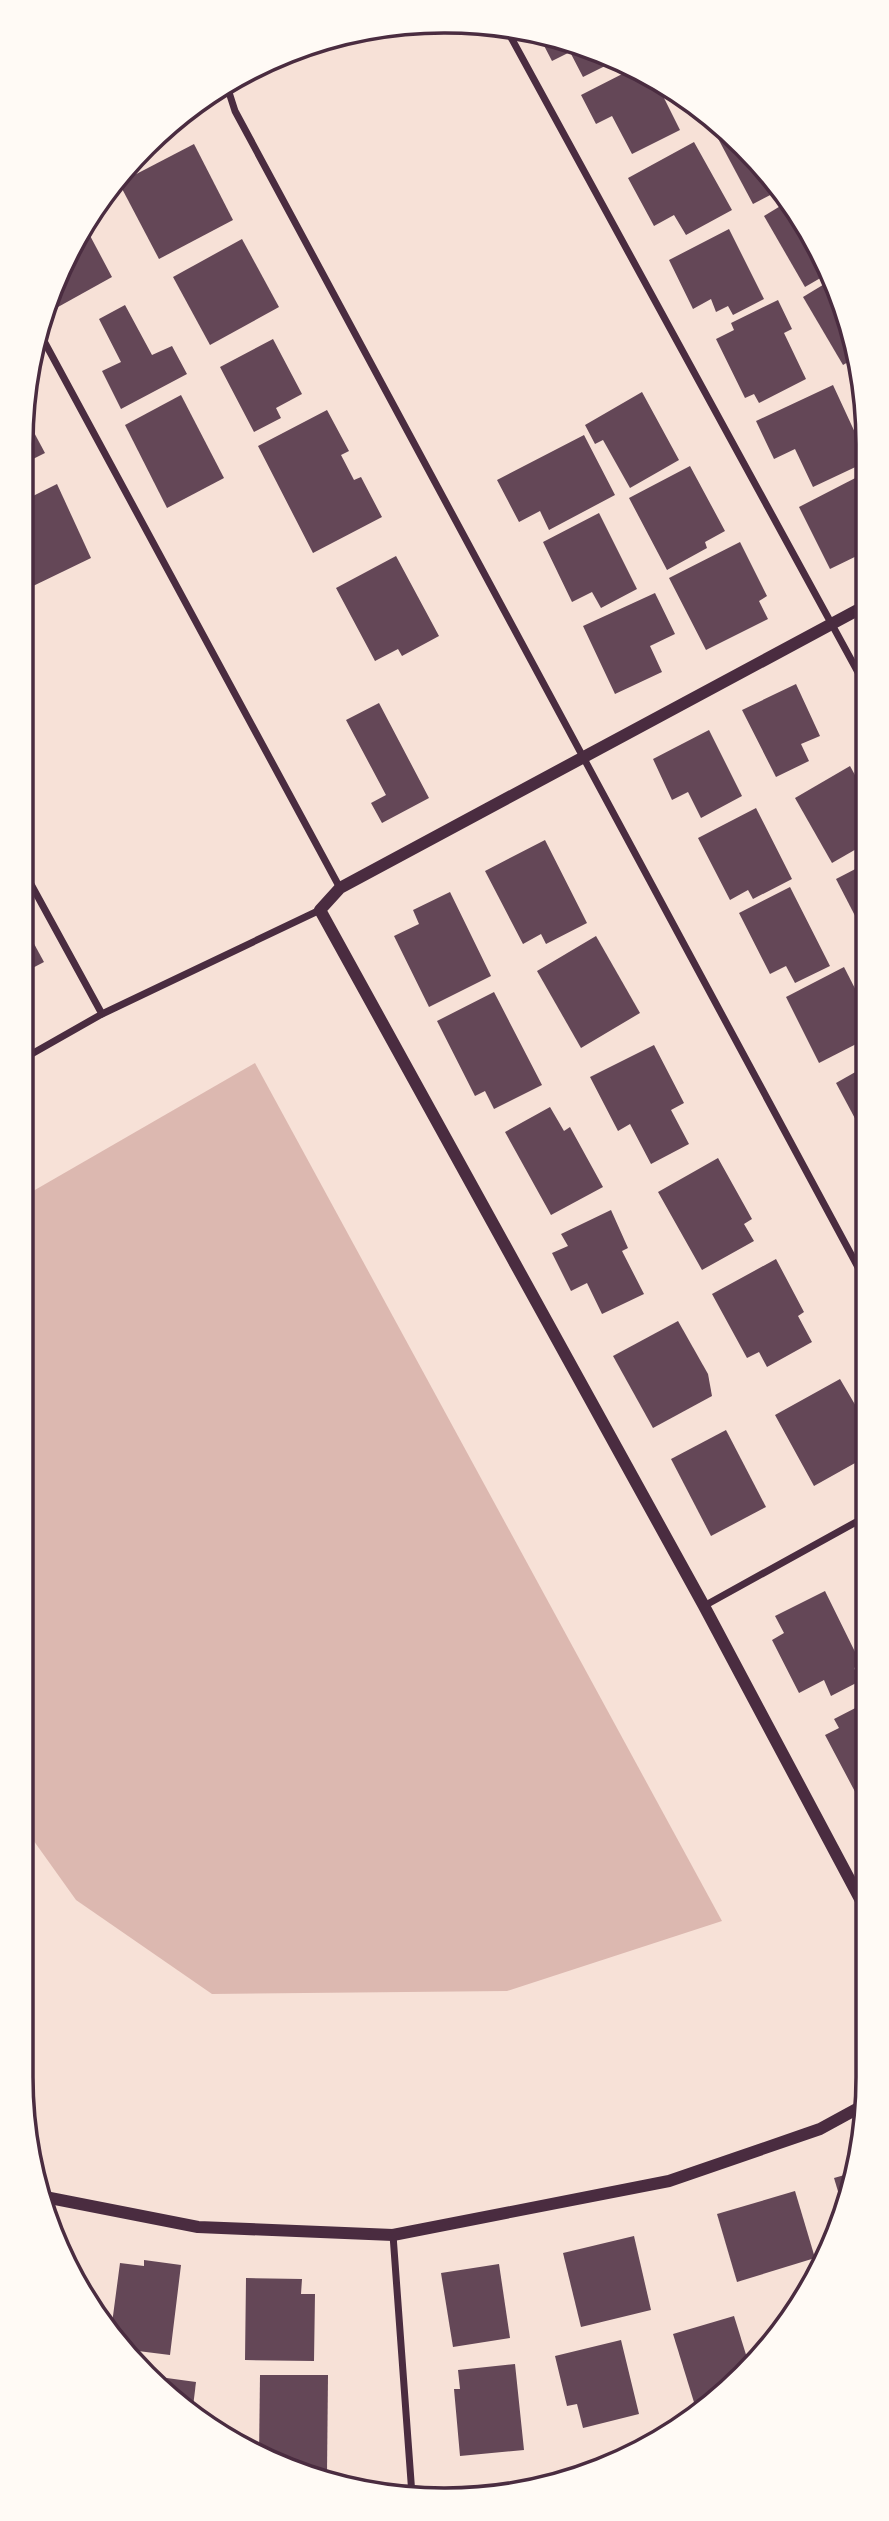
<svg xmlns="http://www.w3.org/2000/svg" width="889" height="2521" viewBox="0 0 889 2521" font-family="'Playfair Display',serif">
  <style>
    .water { fill: #dcb8b0 }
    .building { fill: #644757 }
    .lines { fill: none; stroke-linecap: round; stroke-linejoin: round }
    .minor { stroke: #4a2c40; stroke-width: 7 }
    .tertiary { stroke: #4a2c40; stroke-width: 12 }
    .rim { fill: none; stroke: #4a2c40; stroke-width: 3.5 }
  </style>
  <rect width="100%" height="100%" fill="#f7e1d7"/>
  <polygon class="water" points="255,1063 722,1921 507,1991 212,1994 76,1900 21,1823 21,1198"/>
  <g class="building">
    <polygon points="538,34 554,35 615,61 583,77 570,52 552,61"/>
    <polygon points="634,68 653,76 680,130 632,154 612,116 596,124 581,95"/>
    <polygon points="719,129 763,165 780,190 753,204 714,131"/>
    <polygon points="694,142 732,210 686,235 674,215 654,226 628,178"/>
    <polygon points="194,144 233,220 159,259 119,183"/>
    <polygon points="787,202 824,258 829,273 805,287 764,216"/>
    <polygon points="729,229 764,299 733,315 728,306 716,312 711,299 693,309 669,260"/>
    <polygon points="87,230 112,277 58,307 54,298"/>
    <polygon points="242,239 279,307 210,345 173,277"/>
    <polygon points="831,280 855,358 843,365 803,297"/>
    <polygon points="778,300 792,329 784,333 806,379 759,403 754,394 745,398 716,339 734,330 731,323"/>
    <polygon points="125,305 152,355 172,346 187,374 121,409 102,371 121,362 99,319"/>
    <polygon points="273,339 302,394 276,408 281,418 254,432 220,367"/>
    <polygon points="859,371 864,389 864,398 851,375"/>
    <polygon points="833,385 864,452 864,463 813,487 795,449 774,459 756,421"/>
    <polygon points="642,392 679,460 630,488 603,440 595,444 585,425"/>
    <polygon points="181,395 224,478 167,508 125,425"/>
    <polygon points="327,410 349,451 341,455 354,480 361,477 382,517 313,553 258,446"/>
    <polygon points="30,425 45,453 21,465 23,428"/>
    <polygon points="584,435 615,495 549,530 540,511 519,522 497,480"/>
    <polygon points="690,466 725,531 705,542 707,548 667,570 629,498"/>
    <polygon points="865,473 865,552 830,569 799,507"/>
    <polygon points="57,484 91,558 31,587 21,567 21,502"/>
    <polygon points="599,513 637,589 601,608 592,592 572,602 543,542"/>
    <polygon points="740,542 767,596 759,601 768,619 706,650 669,578"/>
    <polygon points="396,556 439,636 402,656 398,649 375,661 336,588"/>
    <polygon points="655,593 675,634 650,646 662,672 615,694 583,626"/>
    <polygon points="796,684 820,736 801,744 809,761 776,777 742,710"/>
    <polygon points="379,703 429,798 382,823 371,803 386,795 346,720"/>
    <polygon points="709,730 742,796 701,818 688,792 672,800 653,759"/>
    <polygon points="850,766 865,793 865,844 832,863 795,798"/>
    <polygon points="756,808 792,879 753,899 748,890 730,900 698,838"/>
    <polygon points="545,840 587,923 546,944 541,934 523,944 485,871"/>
    <polygon points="865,864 866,937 836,879"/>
    <polygon points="790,887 830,966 795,983 786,966 770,974 739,913"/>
    <polygon points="450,892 491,976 429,1007 394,936 419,924 413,910"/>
    <polygon points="21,920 44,962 21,974"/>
    <polygon points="596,936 640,1013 581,1048 537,971"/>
    <polygon points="844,967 866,1010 866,1039 819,1063 786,997"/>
    <polygon points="494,992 542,1085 494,1109 485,1091 475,1096 437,1021"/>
    <polygon points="654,1045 684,1103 671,1110 689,1144 651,1164 630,1124 618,1131 590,1077"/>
    <polygon points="866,1066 866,1139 836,1083"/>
    <polygon points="550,1107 564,1131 570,1127 603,1187 551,1215 505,1132"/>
    <polygon points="718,1158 752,1219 744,1224 754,1241 702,1270 658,1192"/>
    <polygon points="611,1210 628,1248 622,1251 644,1294 602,1314 587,1283 571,1291 552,1253 568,1246 561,1234"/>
    <polygon points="776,1259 804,1312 798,1316 812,1342 767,1367 759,1352 747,1358 712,1294"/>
    <polygon points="678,1321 708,1374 712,1396 653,1428 613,1356"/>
    <polygon points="840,1379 867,1425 867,1437 856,1443 864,1458 814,1486 775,1415"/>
    <polygon points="726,1430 766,1507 711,1536 671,1459"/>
    <polygon points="825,1591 861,1664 854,1668 860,1681 831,1696 824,1680 799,1693 772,1640 784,1633 775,1616"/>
    <polygon points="867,1702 867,1800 861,1803 825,1735 839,1728 834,1719"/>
    <polygon points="855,2172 854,2186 843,2208 834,2178"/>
    <polygon points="795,2191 815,2258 737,2282 717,2214"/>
    <polygon points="634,2236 651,2310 581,2327 563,2253"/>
    <polygon points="144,2260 181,2265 170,2355 122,2349 111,2331 120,2263 144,2266"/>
    <polygon points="499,2264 510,2338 453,2347 441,2273"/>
    <polygon points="246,2278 302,2279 301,2294 315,2294 314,2361 245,2360"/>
    <polygon points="802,2299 796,2312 793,2316 789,2304"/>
    <polygon points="734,2316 748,2361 697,2412 673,2334"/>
    <polygon points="621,2340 639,2414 583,2428 577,2404 567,2406 555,2356"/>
    <polygon points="515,2364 524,2450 460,2456 454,2389 460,2389 458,2370"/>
    <polygon points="260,2375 328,2375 327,2471 306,2471 259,2457"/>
    <polygon points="152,2376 196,2382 193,2407"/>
  </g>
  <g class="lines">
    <g class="minor">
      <polyline points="508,32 865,685"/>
      <polyline points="226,83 235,111 866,1282"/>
      <polyline points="38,330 340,888"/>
      <polyline points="21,866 102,1014"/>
      <polyline points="21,1060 102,1014 320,910"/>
      <polyline points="704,1606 867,1516"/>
      <polyline points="393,2235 412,2495"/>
    </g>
    <g class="tertiary">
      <polyline points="865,606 340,888 320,910 704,1606 868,1914"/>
      <polyline points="45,2197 198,2227 393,2235 669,2181 820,2129 864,2105"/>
    </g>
  </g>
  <path d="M0 0H889V2521H0ZM444 33H445A411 411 0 0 1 856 444V2077A411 411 0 0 1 445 2488H444A411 411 0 0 1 33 2077V444A411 411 0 0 1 444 33Z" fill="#fffaf5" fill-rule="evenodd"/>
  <path class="rim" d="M444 33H445A411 411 0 0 1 856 444V2077A411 411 0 0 1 445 2488H444A411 411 0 0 1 33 2077V444A411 411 0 0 1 444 33Z"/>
</svg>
